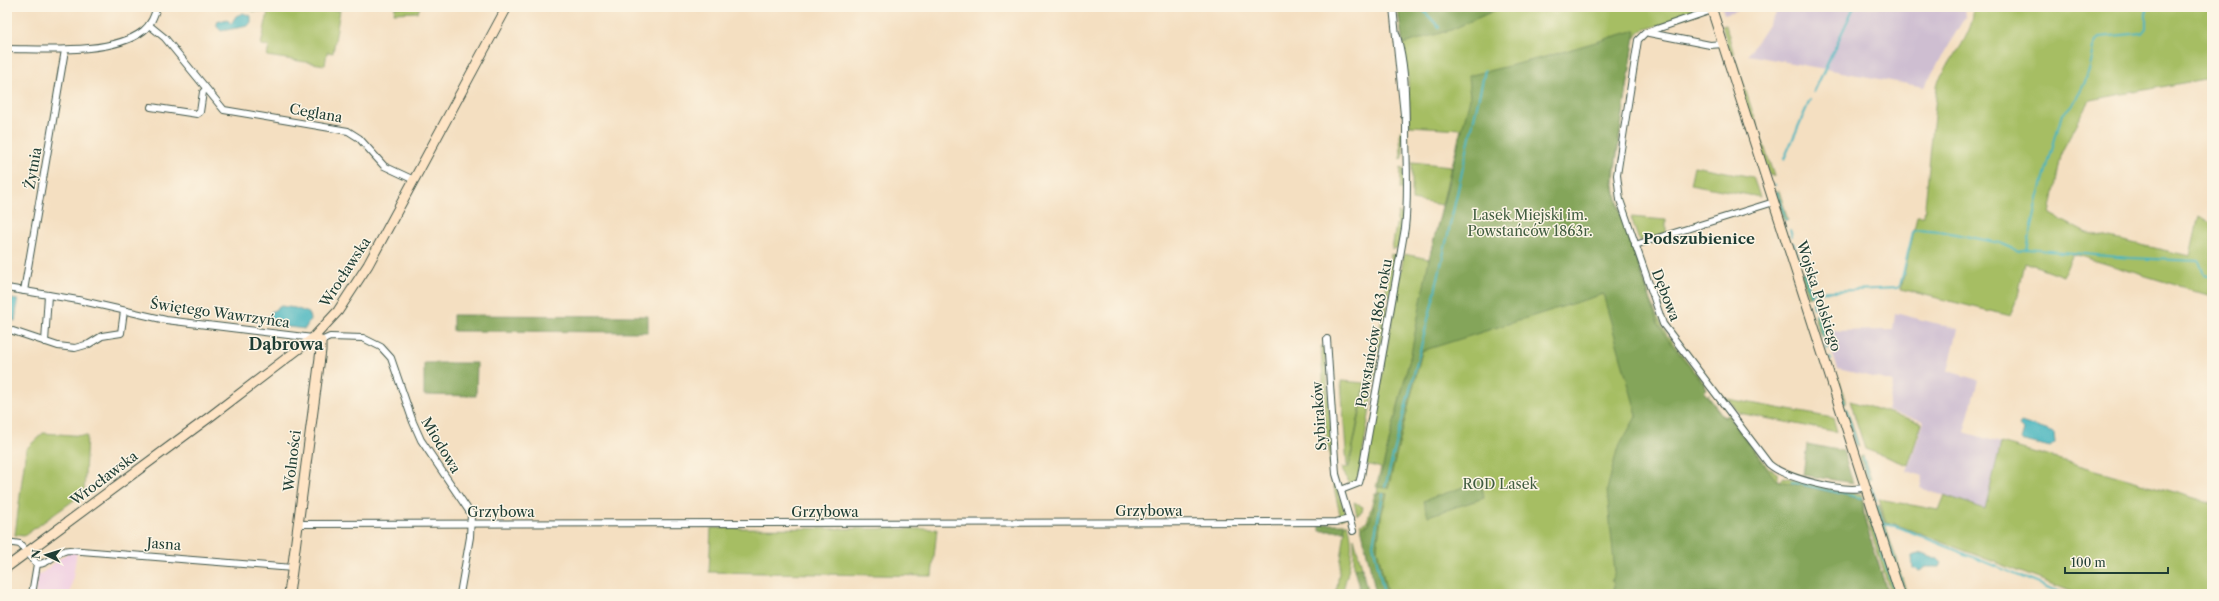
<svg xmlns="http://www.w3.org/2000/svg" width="2219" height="601" viewBox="0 0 2219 601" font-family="'Libre Caslon Text',serif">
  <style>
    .built { fill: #f1d0e3 }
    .industrial { fill: #cebed1 }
    .green { fill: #a6be64; stroke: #627e4c; fill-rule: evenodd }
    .forest { fill: #84a55a; stroke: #527147 }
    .water { fill: #46b5bf; stroke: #32797a }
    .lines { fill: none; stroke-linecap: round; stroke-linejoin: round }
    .stream { stroke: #46b5bf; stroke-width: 2 }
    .street-casing { stroke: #3f5549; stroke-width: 8 }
    .secondary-casing { stroke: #3f5549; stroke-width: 11 }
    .street { stroke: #fff; stroke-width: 6 }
    .secondary { stroke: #fee4c5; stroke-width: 9 }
    .labels { text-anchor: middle; stroke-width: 3; stroke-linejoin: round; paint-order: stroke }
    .street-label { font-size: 14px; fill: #1f3d34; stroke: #fcf5e5 }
    .park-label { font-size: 14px; fill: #415d40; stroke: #fcf5e5 }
    .neighbourhood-label { font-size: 15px; font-weight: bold; fill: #1f3d34; stroke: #fcf5e5 }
    .quarter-label { font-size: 16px; font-weight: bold; fill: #1f3d34; stroke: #fcf5e5 }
  </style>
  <rect width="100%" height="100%" fill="#fcf5e5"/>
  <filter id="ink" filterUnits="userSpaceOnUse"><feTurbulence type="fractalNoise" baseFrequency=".025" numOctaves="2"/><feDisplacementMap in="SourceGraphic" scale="8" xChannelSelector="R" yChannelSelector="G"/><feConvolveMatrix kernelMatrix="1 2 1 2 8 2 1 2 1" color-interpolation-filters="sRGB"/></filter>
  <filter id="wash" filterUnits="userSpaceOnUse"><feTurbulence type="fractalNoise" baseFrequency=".012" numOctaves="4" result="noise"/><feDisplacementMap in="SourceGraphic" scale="16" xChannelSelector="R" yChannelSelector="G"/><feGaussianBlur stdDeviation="0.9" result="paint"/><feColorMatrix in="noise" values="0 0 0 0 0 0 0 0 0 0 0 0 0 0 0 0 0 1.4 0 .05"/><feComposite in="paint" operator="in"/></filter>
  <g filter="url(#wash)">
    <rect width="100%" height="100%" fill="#f4dfc1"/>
    <polygon class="built" points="70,551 77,552 70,594 35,594 38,576"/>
    <g class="industrial">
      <polygon points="1722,7 1744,7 1743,9 1724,14"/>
      <polygon points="1780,7 1964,7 1965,17 1924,87 1748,55"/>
      <polygon points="1895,313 1958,329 1948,371 1978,380 1964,432 2001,443 1985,509 1920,488 1923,476 1907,471 1924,421 1887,411 1894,382 1838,369 1824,331 1893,330"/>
    </g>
    <g class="green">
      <polygon points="253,7 321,7 323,10 340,10 333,53 327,52 325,65 267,56 269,46 261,45 268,12 252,11"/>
      <polygon points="395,7 420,7 418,12 394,13"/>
      <path d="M 1406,7 L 1704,7 L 1704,9 L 1700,13 L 1643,30 L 1639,33 L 1634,40 L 1615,170 L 1614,185 L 1621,213 L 1656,314 L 1667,335 L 1705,384 L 1707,389 L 1704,392 L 1707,396 L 1710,393 L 1708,396 L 1724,417 L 1728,414 L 1768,467 L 1778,474 L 1778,480 L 1780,481 L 1784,477 L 1841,491 L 1861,494 L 1864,503 L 1864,518 L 1888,594 L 1387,594 L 1377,548 L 1381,516 L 1387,494 L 1377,493 L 1369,524 L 1361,527 L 1360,524 L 1367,522 L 1375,493 L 1377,493 L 1378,487 L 1376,487 L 1381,468 L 1366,464 L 1404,254 L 1429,259 L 1461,129 L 1410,126 L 1408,79 L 1398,11 L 1406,10 ZM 1422,351 L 1388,488 L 1378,487 L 1411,354 Z"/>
      <path d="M 1973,7 L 2212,7 L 2212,143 L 2209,143 L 2210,78 L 2090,100 L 2062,151 L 2050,214 L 2084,232 L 2190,256 L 2199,215 L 2212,223 L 2212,296 L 2073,254 L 2063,276 L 2025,262 L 2018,296 L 2010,316 L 1901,289 L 1917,216 L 1924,216 L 1937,86 L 1939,79 C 1951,60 1976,30 1973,7 Z"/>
      <polygon points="1726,25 1734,55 1731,56 1722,26"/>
      <polygon points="1736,62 1774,176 1769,175 1733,64"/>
      <polygon points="1400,131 1403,131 1403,158 1401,159"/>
      <polygon points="1412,162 1451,166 1442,205 1412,200"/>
      <polygon points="1694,166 1753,177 1760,197 1690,184"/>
      <polygon points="1401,167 1404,168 1404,189 1400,189"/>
      <polygon points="1779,191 1788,220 1783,220 1775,192"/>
      <polygon points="1398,213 1403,215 1398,248 1392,249"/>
      <polygon points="1631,217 1666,220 1666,233 1639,241"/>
      <polygon points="1391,254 1397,256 1390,297 1385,296"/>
      <polygon points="1804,271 1812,295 1808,297 1800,272"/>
      <polygon points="1384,305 1388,305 1379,352 1376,352"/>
      <polygon points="1818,313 1825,337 1820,335 1814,316"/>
      <polygon points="1321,346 1325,347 1334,479 1345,512 1345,517 1341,519 1330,469 1329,447 1327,447"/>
      <polygon points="1371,360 1378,361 1359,475 1356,481 1350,484 1341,468 1349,467"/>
      <polygon points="1839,379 1846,404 1842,404 1835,382"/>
      <polygon points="1341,381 1365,383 1349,466 1347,466"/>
      <polygon points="1728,399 1833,418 1837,432 1739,413"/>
      <polygon points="1850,401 1922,423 1908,465 1865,449"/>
      <polygon points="1847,408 1859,446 1856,445 1844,409"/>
      <polygon points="43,433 87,436 84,493 24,536 15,535 26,449"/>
      <polygon points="2001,443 2212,503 2212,594 2078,594 1895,524 1886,523 1879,499 1938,510 1944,495 1985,509"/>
      <polygon points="1863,456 1871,479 1868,480 1860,457"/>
      <polygon points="1354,502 1363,507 1362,512 1357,515"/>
      <polygon points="1866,504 1867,504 1897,594 1891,594 1867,519"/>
      <polygon points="1879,505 1907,594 1904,594 1875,507"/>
      <path d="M 1344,524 L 1348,524 C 1356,547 1348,572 1342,594 L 1336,594 L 1345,531 Z"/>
      <polygon points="711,528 937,529 932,576 709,572"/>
      <polygon points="1354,538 1362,567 1354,569"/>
    </g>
    <g class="forest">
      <polygon points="1407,7 1502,7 1451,30 1403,44 1398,11 1406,10"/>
      <polygon points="1636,30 1614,170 1613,185 1617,203 1657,321 1666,337 1707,389 1704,392 1724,418 1727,416 1776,480 1862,499 1864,518 1888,594 1614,594 1614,584 1611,580 1615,573 1607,490 1617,450 1637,415 1603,294 1422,351 1388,488 1378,487 1411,354 1429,259 1470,98 1468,76 1545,57"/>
      <polygon points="453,315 648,316 648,332 453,331"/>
      <polygon points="424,363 477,363 476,396 424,395"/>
      <polygon points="1807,444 1843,451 1853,483 1803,475"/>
      <polygon points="1481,481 1484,498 1428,516 1423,501"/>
      <polygon points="1377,493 1387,494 1381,516 1377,548 1387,594 1376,594 1361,527 1369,524"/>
      <polygon points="1320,524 1344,524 1345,531 1320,531"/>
      <polygon points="1362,567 1367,591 1360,592 1354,569"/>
    </g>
    <g class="water">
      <polygon points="243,13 251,16 251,22 248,26 221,31 217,27 217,22 227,19 231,24 236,16"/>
      <polygon points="7,298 18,300 15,321 7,319"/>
      <polygon points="281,306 295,308 309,313 310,320 305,329 271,325 269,322 271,312"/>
      <polygon points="2021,422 2054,433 2055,443 2050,447 2020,440 2023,430 2019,426"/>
      <polygon points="1923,553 1938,559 1942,563 1940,567 1925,567 1920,571 1913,568 1912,556"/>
    </g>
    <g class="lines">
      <g class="stream">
        <polyline points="1420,7 1439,27"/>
        <polyline points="1814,92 1854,7"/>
        <polyline points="1784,159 1810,100"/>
        <polyline points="1774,184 1775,185"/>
        <polyline points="1777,192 1786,220"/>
        <polyline points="1790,230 1792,236"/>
        <polyline points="1793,243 1799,260"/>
        <polyline points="2027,249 2130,258 2199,261 2204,275 2212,277"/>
        <polyline points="1803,272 1811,295"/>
        <path d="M 1810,292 L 1897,288 L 1900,286 L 1913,232 L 1917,229 L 1940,231 L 2000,243 L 2019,251 L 2027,249 L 2038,199 L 2062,114 C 2077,103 2087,81 2091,63 C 2094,53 2092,45 2100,37 L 2142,33 L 2146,28 L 2146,7"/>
        <polyline points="1813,301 1814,308"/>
        <polyline points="1816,314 1823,337"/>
        <polyline points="1825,343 1827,349"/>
        <polyline points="1830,358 1831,360"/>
        <polyline points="1839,385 1844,403"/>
        <polyline points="1846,409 1857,444"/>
        <polyline points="1863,458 1869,479"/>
        <polyline points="1792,482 1861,498"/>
        <polyline points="1385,487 1434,296 1485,70"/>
        <polyline points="1871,487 1876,500"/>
        <polyline points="1383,494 1373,544 1384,594"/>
        <polyline points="1877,506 1883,524 1896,526 2064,594"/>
        <polyline points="1869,513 1895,594"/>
        <polyline points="1883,525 1905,594"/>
      </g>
    </g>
  </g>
  <g filter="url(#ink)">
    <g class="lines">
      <g class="street-casing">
        <g id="street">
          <polyline points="1393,7 1404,115"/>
          <path d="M 1712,10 L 1645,33 L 1638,40 L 1617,175 L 1620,200 L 1663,324 L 1769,464 C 1785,478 1845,494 1866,487"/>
          <polyline points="149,25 165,38 224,110 348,131 359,138 384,166 414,180"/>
          <polyline points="1649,33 1710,45 1723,44"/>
          <path d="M 7,49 C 44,49 112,55 143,31 C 151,25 154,16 157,7"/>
          <polyline points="151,107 197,114 200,112 203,92 206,89"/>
          <polyline points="1635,245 1774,202"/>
          <polyline points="7,288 78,300 166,320 313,338"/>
          <polyline points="24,291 65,50"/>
          <polyline points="7,329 58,346 75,348 89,344 102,336 121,333 124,311"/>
          <polyline points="1327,339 1336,474 1353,531"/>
          <polyline points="321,341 330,337 363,338 381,347 391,358 413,422 421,440 471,514 470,537 460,594"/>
          <polyline points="45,342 48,295"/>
          <path d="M 1341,490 L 1359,483 L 1361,476 L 1405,228 C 1409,194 1406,161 1406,127 C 1405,95 1406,67 1397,36"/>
          <polyline points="299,524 1336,522 1350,519"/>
          <polyline points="7,542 20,544 37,564 32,594"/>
          <path d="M 37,564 C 49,565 57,550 69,550 L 293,568"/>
        </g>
      </g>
      <g class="secondary-casing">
        <g id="secondary">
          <polyline points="1711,7 1900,594"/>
          <polyline points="7,567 211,416 313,338 338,311 368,265 507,7"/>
          <polyline points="289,594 321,350 321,341 313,338"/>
        </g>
      </g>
      <use href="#street" class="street"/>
      <use href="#secondary" class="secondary"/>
    </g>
  </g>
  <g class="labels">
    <g class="street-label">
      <text transform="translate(316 113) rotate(10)" y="5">Ceglana</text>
      <text transform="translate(33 168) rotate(-80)" y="5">Żytnia</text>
      <text transform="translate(345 272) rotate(-57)" y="5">Wrocławska</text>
      <text transform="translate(1666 295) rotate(69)" y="5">Dębowa</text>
      <text transform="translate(1819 296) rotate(72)" y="5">Wojska Polskiego</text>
      <text transform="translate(220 313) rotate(8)" y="5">Świętego Wawrzyńca</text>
      <text transform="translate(1374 333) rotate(-80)" y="5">Powstańców 1863 roku</text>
      <text transform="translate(1319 416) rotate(-94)" y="5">Sybiraków</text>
      <text transform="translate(441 445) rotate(59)" y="5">Miodowa</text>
      <text transform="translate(292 461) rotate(-83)" y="5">Wolności</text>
      <text transform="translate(104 478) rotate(-37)" y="5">Wrocławska</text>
      <text x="1149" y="516">Grzybowa</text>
      <text x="501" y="517">Grzybowa</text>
      <text x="825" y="517">Grzybowa</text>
      <text transform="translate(164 544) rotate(4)" y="5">Jasna</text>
    </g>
    <g class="park-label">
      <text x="1530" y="220">Lasek Miejski im.<tspan x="1530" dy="16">Powstańców 1863r.</tspan></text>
      <text x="1500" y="489">ROD Lasek</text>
    </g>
    <g class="neighbourhood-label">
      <text x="1699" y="244">Podszubienice</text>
    </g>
    <g class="quarter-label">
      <text x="286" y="350">Dąbrowa</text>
    </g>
  </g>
  <rect width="2219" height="601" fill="none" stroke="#fcf5e5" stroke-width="24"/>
  <g transform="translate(46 555) rotate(274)" stroke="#fcf5e5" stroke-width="3" paint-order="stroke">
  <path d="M0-3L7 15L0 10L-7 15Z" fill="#1f3d34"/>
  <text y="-6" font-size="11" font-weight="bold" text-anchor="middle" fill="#1f3d34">N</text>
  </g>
  <path d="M2065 567v6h103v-6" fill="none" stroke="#1f3d34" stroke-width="2"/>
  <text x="2071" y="567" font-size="12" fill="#1f3d34" stroke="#fcf5e5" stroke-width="3" paint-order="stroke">100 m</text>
</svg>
